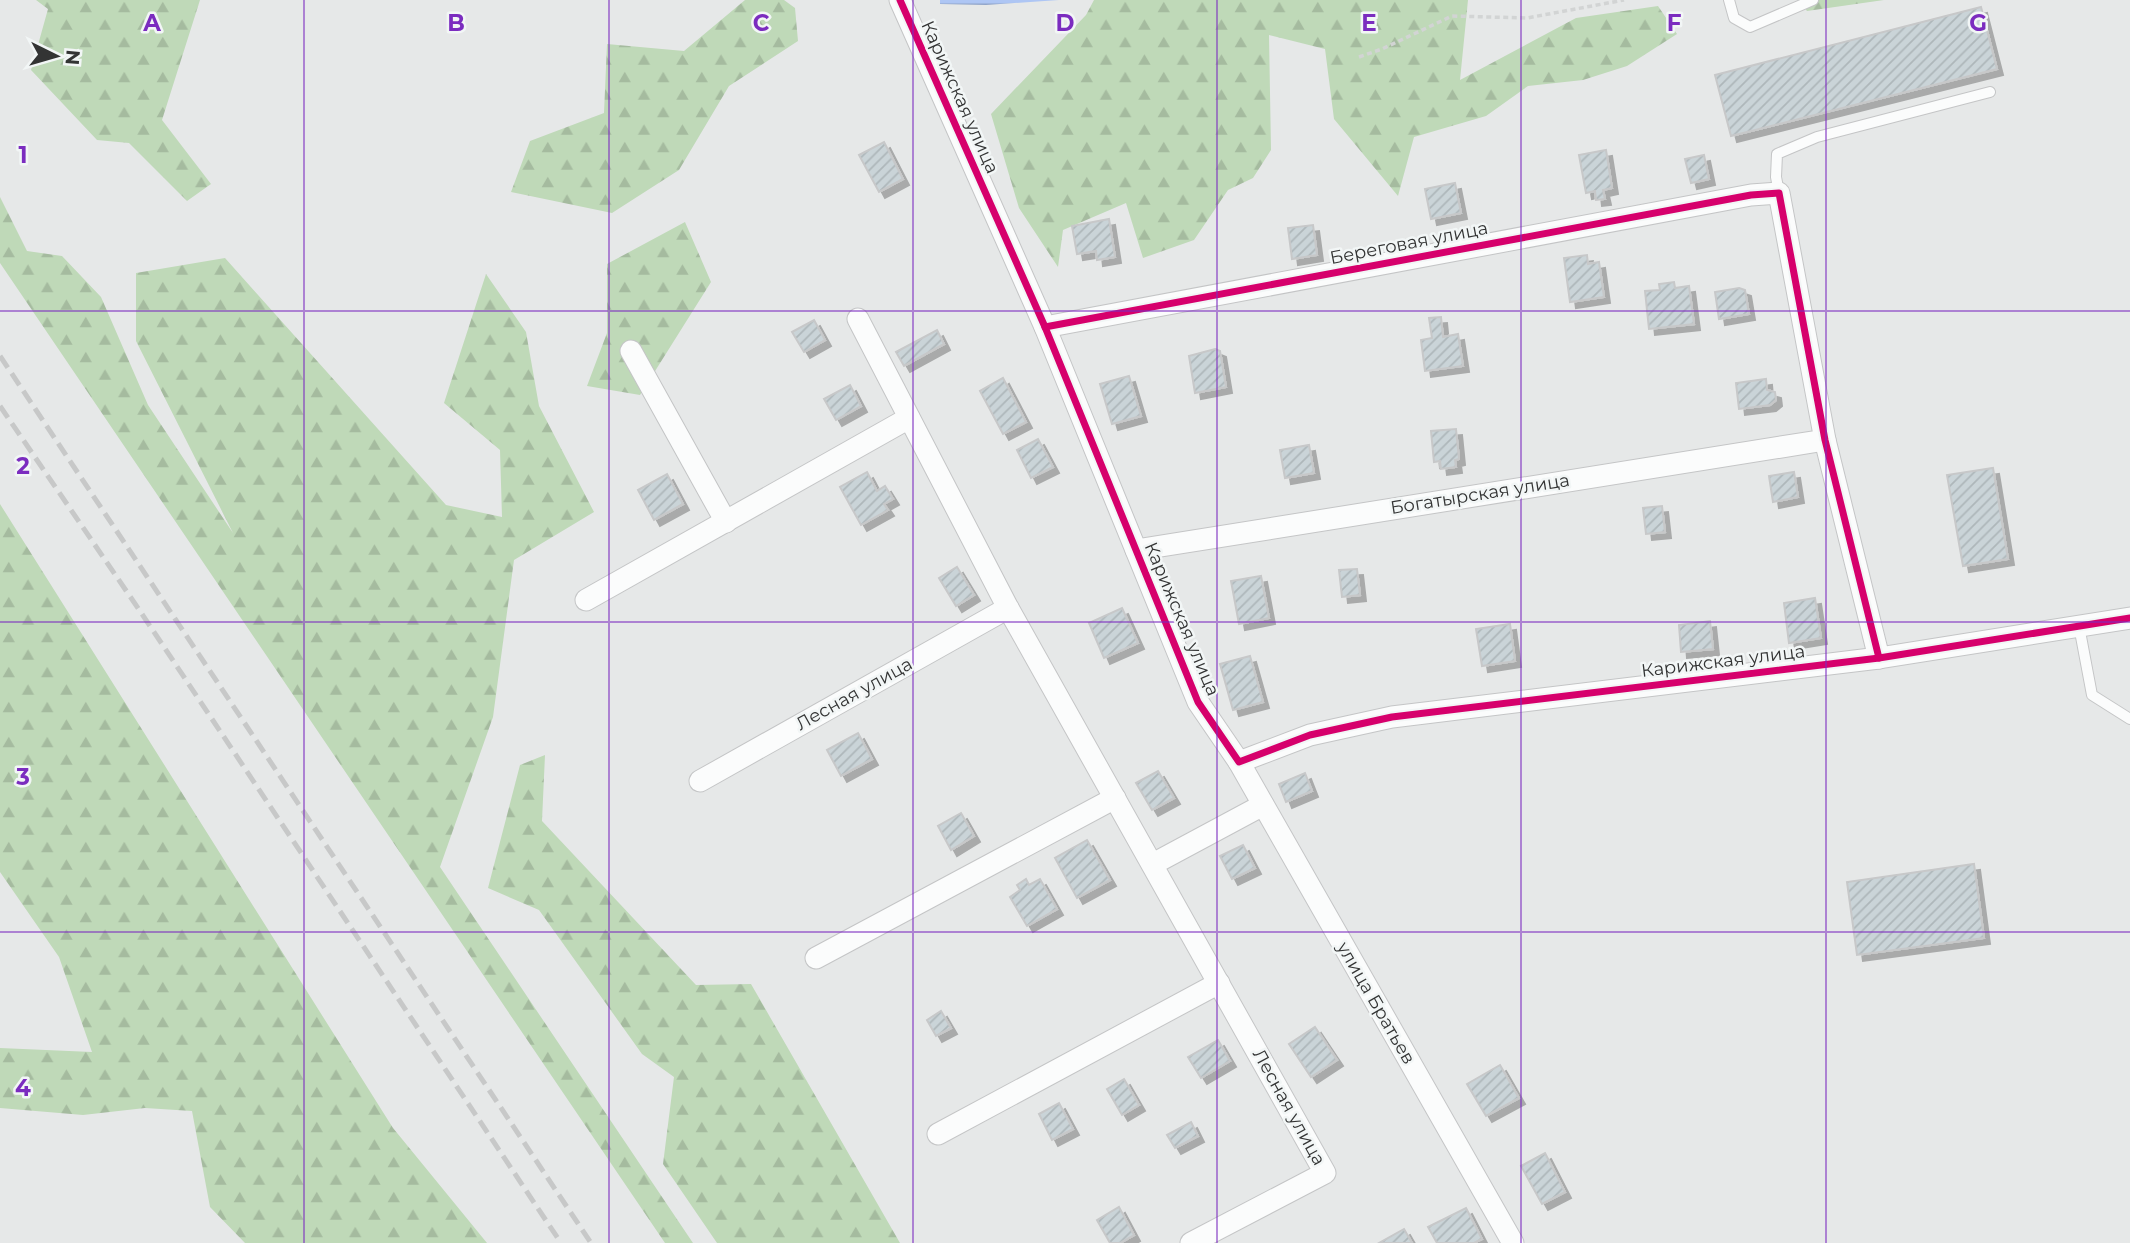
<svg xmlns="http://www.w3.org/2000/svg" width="2130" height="1243" viewBox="0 0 2130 1243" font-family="Montserrat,sans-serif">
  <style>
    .forest { fill: url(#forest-firs) }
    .water { fill: url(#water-rules) }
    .building { fill: url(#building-hatch); stroke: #c7c8c9; stroke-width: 2; filter: url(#shadow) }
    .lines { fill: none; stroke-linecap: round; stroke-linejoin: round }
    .service-casing { stroke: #c4c5c6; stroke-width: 12 }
    .minor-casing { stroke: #c4c5c6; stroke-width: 23 }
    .path { stroke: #d2d4d4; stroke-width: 3.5; stroke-dasharray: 5 3.5; stroke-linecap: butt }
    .service { stroke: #fbfcfc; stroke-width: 10 }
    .minor { stroke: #fbfcfc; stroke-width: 21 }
    .rail { stroke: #c7c8c8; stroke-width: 5; stroke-dasharray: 14 7; stroke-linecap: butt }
    .cycleway-casing { stroke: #f2f6f6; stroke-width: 11 }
    .cycleway { stroke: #d6006c; stroke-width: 7 }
    .grid { fill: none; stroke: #7b2cbf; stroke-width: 2; stroke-opacity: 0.55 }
    .labels { text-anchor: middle; stroke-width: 5; stroke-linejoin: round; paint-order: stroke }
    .street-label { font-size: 18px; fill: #333434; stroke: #f2f6f6 }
    .grid-label { font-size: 23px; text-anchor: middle; font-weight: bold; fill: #7b2cbf; stroke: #f2f6f6; stroke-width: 5; stroke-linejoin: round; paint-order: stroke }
  </style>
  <defs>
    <pattern id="forest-firs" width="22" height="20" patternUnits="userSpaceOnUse" patternTransform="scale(1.75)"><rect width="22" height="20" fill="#bfd9b8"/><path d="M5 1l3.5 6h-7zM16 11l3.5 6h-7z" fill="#a5bb9f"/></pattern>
    <pattern id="water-rules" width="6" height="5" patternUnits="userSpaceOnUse" patternTransform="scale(1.75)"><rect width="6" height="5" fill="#aec6f4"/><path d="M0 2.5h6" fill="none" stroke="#8ea2c6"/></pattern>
    <pattern id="building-hatch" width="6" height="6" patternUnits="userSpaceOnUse" patternTransform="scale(1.75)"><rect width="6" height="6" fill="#cad4d8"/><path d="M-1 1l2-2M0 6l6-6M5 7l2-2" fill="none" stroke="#aeb7ba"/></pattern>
    <filter id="shadow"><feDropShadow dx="6" dy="6" stdDeviation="0" flood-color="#0004"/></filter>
  </defs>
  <rect width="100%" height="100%" fill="#e6e8e8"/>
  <g class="forest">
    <polygon points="36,0 200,0 162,120 211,184 187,201 129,143 97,140 31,70 48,9"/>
    <polygon points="745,0 784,0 795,8 798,41 729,86 679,170 612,213 511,192 530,141 604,113 607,44 684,51"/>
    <polygon points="1094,0 1468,0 1460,80 1576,18 1658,6 1677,34 1627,66 1583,80 1528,86 1486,116 1414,137 1398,196 1334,119 1325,49 1269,35 1271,150 1253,178 1228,190 1194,240 1143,258 1126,203 1063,230 1058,267 1019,208 991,114 1086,15"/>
    <polygon points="1799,0 1884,0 1807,11"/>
    <polygon points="0,197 27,251 62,256 101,297 148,405 233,533 136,341 136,273 225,258 446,505 502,517 500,450 444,403 486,274 526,332 539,406 594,512 514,560 493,717 440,867 693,1243 665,1243 0,263"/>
    <polygon points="685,222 711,282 640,395 587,386 607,333 607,264"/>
    <polygon points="0,504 393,1128 487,1243 245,1243 210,1207 192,1111 145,1108 83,1115 0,1108 0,1048 92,1052 59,957 0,872"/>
    <polygon points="545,755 542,821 696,985 751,984 900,1243 717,1243 663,1164 674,1077 642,1054 539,910 488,888 520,765"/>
  </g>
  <polygon class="water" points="940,0 1059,0 986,5 940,4"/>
  <g class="building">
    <polygon points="1981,7 1997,69 1731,136 1715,75"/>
    <polygon points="884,142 903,179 879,192 859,155"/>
    <polygon points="1606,150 1612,188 1603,190 1605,199 1596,200 1595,191 1586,193 1579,155"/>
    <polygon points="1704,155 1709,179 1691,183 1685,159"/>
    <polygon points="1455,183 1461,213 1431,219 1425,189"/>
    <polygon points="1109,219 1115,257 1097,260 1096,251 1077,254 1072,226"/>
    <polygon points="1313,225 1317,255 1292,259 1288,228"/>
    <polygon points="1587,255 1588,264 1599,262 1604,297 1570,302 1564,258"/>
    <polygon points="1674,282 1675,288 1689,286 1694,324 1649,329 1645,291 1660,290 1659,284"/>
    <polygon points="1739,288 1745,290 1749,314 1719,319 1715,292"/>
    <polygon points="1441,317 1443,337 1458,334 1463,366 1425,371 1421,340 1432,338 1429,318"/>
    <polygon points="814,320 825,340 804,352 792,332"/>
    <polygon points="937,330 944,344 904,366 896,352"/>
    <polygon points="1215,349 1220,351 1226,387 1195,393 1189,356"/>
    <polygon points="1129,376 1141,416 1112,424 1100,384"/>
    <polygon points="1003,378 1026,422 1003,434 980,391"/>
    <polygon points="1766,379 1767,390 1775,392 1776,400 1770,405 1739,409 1736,383"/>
    <polygon points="850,385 861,406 836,420 824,399"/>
    <polygon points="1456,429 1459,459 1455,460 1456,467 1441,469 1440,461 1434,462 1431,431"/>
    <polygon points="1038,439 1053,467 1031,478 1017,450"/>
    <polygon points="1309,445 1314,473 1285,478 1280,450"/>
    <polygon points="1993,468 2008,559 1963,566 1947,475"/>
    <polygon points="867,472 877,491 885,486 893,499 884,504 888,510 861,525 840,487"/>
    <polygon points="1794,472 1798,497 1773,502 1769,476"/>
    <polygon points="667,474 683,504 654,520 638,490"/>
    <polygon points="1662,506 1665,532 1646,534 1643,508"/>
    <polygon points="957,567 974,595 956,606 939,578"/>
    <polygon points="1357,569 1360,595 1342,597 1339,570"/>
    <polygon points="1261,576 1269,618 1239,624 1231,581"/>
    <polygon points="1815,598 1821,638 1789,643 1784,603"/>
    <polygon points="1122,608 1138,643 1104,658 1089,623"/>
    <polygon points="1710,621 1713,649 1681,652 1679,625"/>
    <polygon points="1510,624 1515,661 1482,666 1476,629"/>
    <polygon points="1250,656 1263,702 1233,710 1220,664"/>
    <polygon points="858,733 872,759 841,776 827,750"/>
    <polygon points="1158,771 1174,798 1152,810 1136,783"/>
    <polygon points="1305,773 1312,791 1286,802 1279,784"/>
    <polygon points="961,813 974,836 951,850 938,826"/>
    <polygon points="1087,840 1110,880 1077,898 1055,858"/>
    <polygon points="1243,845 1255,868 1232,879 1220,856"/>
    <polygon points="1974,864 1984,938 1857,955 1847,882"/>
    <polygon points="1026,879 1029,885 1040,879 1057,909 1027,926 1010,897 1020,890 1017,885"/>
    <polygon points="941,1011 951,1028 936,1036 927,1020"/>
    <polygon points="1315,1027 1337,1060 1311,1077 1289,1044"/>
    <polygon points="1218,1040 1230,1061 1201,1078 1188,1057"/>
    <polygon points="1500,1065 1519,1098 1486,1116 1467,1084"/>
    <polygon points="1124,1079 1139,1105 1122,1115 1107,1089"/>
    <polygon points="1059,1103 1073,1129 1052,1140 1039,1114"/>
    <polygon points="1191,1122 1198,1136 1175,1148 1167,1135"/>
    <polygon points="1545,1153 1565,1192 1542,1204 1521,1166"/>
    <polygon points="1119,1207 1134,1235 1120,1243 1110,1243 1097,1220"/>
    <polygon points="1466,1208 1482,1239 1474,1243 1437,1243 1428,1227"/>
    <polygon points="1404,1229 1412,1243 1379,1243"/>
  </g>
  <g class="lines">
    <g class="service-casing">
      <g id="service">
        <polyline points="1729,0 1734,18 1750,27 1813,0"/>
        <polyline points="1779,193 1776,177 1777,154 1817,137 1990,92"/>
        <polyline points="2079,626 2092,695 2130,719"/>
      </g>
    </g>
    <g class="minor-casing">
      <g id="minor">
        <polyline points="900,0 1045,327 1198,702 1239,762 1310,735 1392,717 1879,658 2130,618"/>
        <polyline points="858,319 1008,608 1325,1173 1191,1243"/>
        <polyline points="1045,327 1751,195 1779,193 1825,440 1879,658"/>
        <polyline points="631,351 726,522"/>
        <polyline points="1136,550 1825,440"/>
        <polyline points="586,600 909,418"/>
        <polyline points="1239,762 1513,1243"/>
        <polyline points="700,781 1008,608"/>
        <polyline points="1153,864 1263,805"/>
        <polyline points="816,958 1115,798"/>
        <polyline points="938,1134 1219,983"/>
      </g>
    </g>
    <polyline class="path" points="1359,57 1382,49 1452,16 1527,18 1624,0"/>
    <use href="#service" class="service"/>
    <use href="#minor" class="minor"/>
    <g class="rail">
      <polyline points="0,356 591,1243"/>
      <polyline points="0,406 140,611 561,1243"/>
    </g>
    <g class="cycleway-casing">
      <g id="cycleway">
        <polyline points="900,0 1045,327 1198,702 1239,762 1310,735 1392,717 1879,658 2130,618"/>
        <polyline points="1045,327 1751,195 1779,193 1825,440 1879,658"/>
      </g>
    </g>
    <use href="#cycleway" class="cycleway"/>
  </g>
  <path class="grid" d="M 304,0 L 304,1243M 609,0 L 609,1243M 913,0 L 913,1243M 1217,0 L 1217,1243M 1521,0 L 1521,1243M 1826,0 L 1826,1243M 0,311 L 2130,311M 0,622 L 2130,622M 0,932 L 2130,932"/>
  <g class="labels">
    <g class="street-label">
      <text transform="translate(960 97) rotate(66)" y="6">Карижская улица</text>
      <text transform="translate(1409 243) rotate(-11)" y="6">Береговая улица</text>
      <text transform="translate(1480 494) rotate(-9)" y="6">Богатырская улица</text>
      <text transform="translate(1182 619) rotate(67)" y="6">Карижская улица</text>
      <text transform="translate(1723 661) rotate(-7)" y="6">Карижская улица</text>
      <text transform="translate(854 694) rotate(-29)" y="6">Лесная улица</text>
      <text transform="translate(1376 1003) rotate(60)" y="6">улица Братьев</text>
      <text transform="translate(1289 1107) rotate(61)" y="6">Лесная улица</text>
    </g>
  </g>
  <g class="grid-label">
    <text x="152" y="31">A</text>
    <text x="456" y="31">B</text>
    <text x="761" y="31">C</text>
    <text x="1065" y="31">D</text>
    <text x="1369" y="31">E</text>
    <text x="1674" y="31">F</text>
    <text x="1978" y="31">G</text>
    <text x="23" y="163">1</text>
    <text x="23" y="474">2</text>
    <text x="23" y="785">3</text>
    <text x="23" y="1096">4</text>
  </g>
  <g transform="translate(56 56) rotate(95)" stroke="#f2f6f6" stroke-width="5" paint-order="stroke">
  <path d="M0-5L12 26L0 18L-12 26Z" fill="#333434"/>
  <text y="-10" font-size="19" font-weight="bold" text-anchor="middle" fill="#333434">N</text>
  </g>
</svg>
